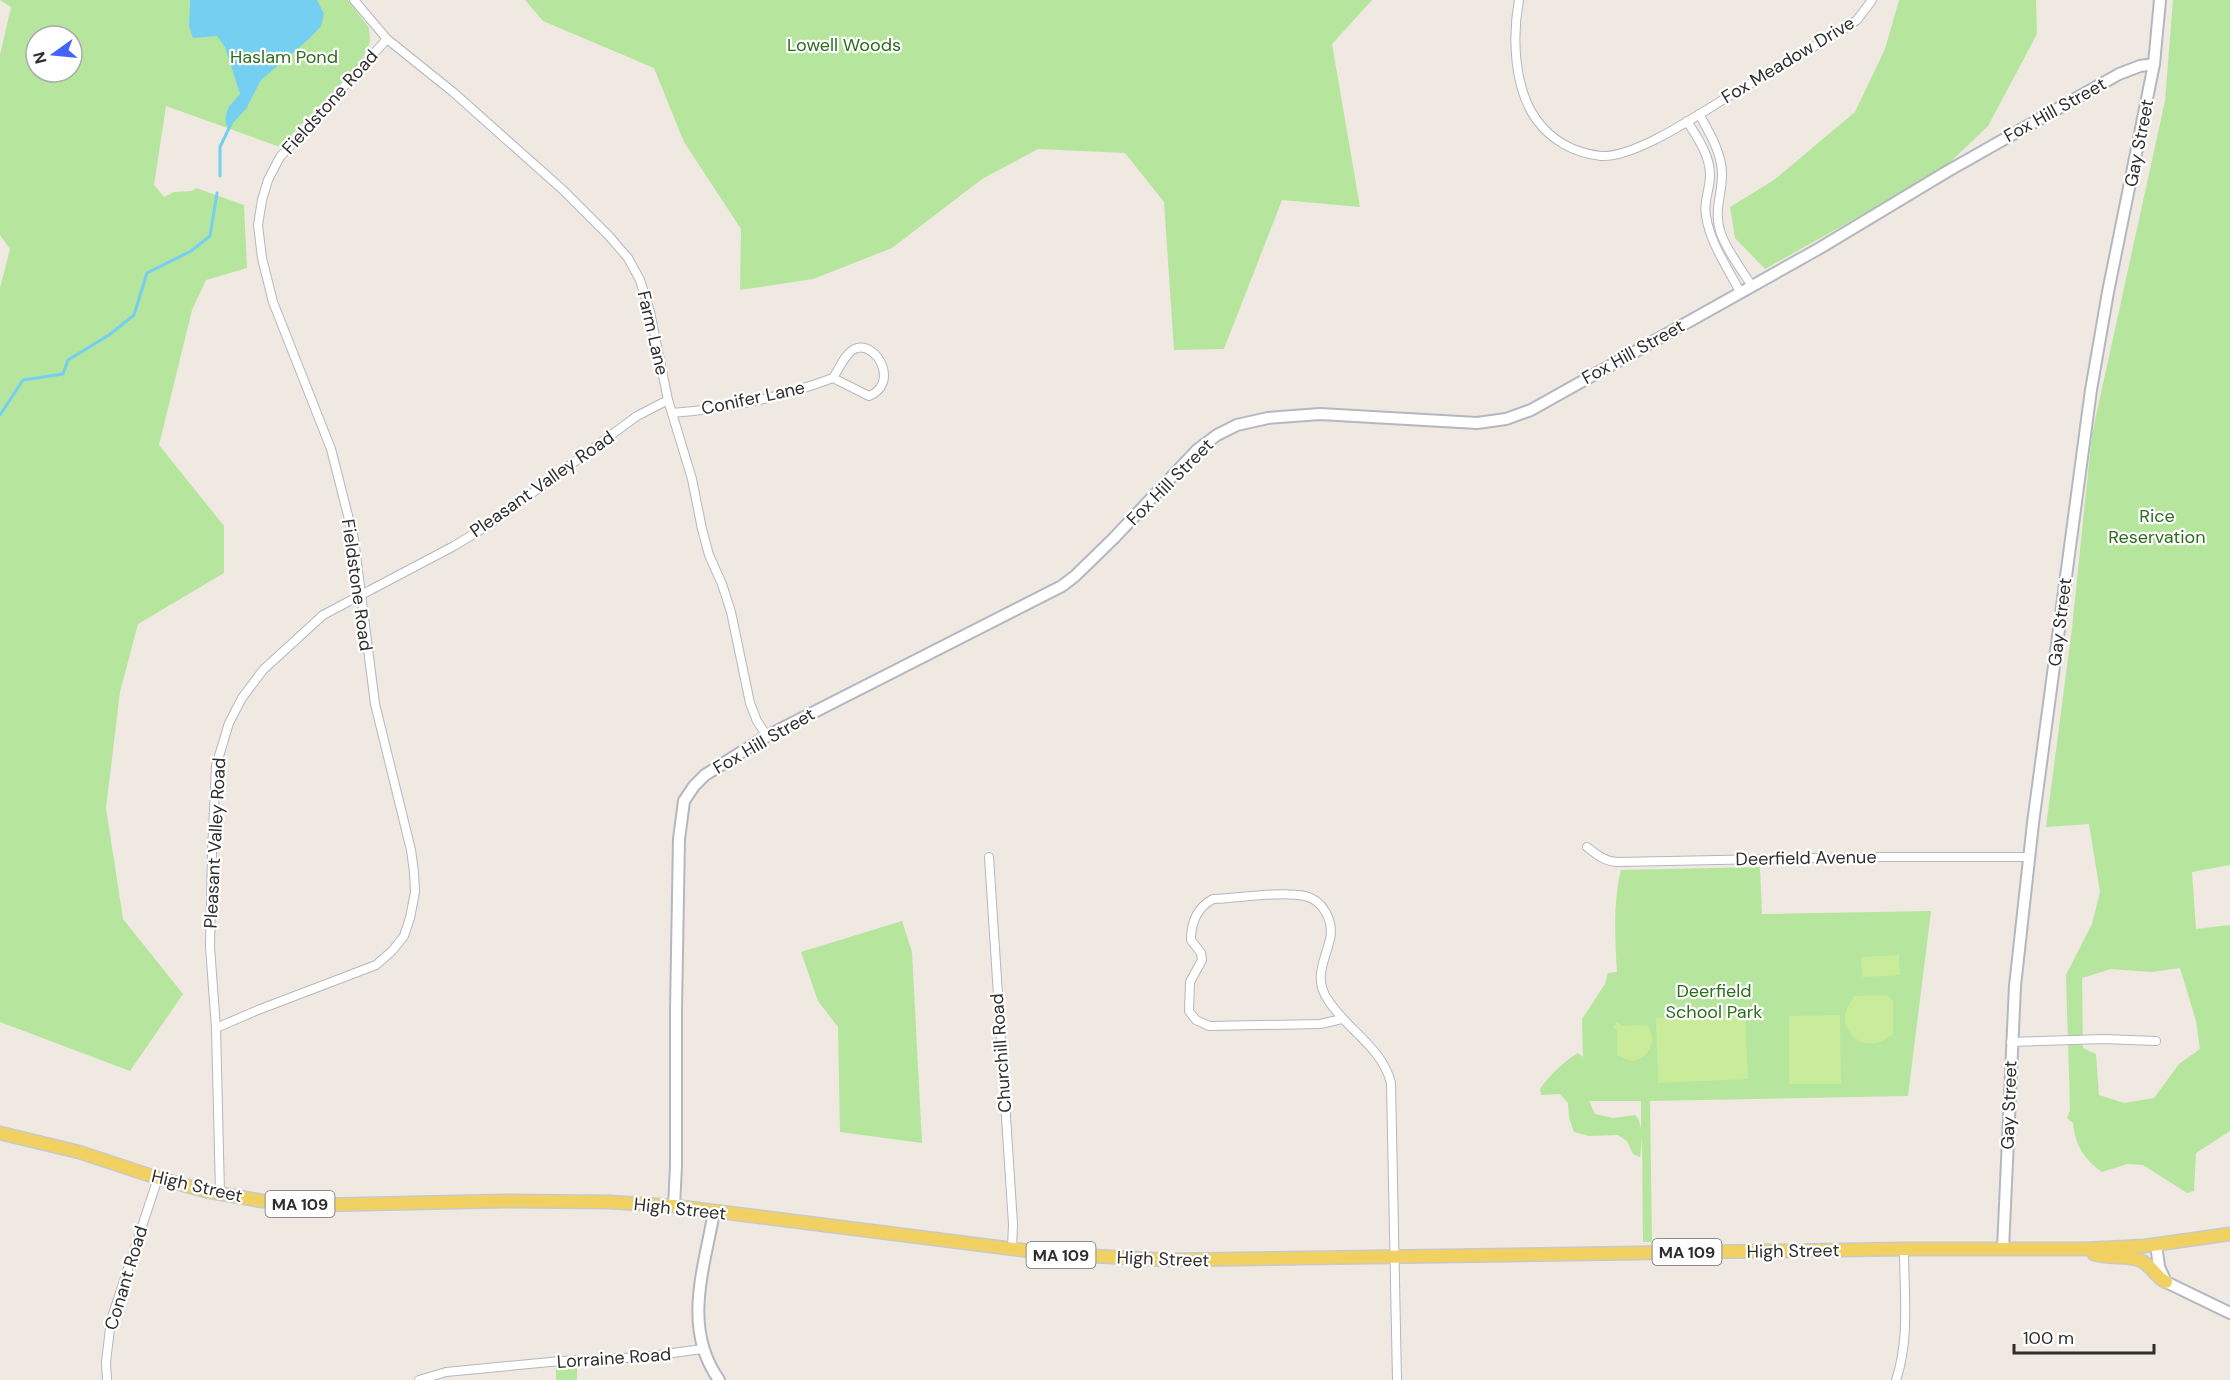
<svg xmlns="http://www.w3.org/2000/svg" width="2230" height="1380" viewBox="0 0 2230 1380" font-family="'DM Sans',sans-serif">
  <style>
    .green { fill: #b6e59e; fill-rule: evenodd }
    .pitch { fill: #c9ec9a }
    .water { fill: #75cff0 }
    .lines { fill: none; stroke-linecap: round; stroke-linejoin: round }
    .stream { stroke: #75cff0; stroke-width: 3 }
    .street-casing { stroke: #b4b7c1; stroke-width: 10 }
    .secondary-casing { stroke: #b4b7c1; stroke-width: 14 }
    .primary-casing { stroke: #c9c9c9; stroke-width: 15 }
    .street { stroke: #fff; stroke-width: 8 }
    .secondary { stroke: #fff; stroke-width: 10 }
    .primary { stroke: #f2d163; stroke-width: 12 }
    .labels { text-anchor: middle; stroke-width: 4.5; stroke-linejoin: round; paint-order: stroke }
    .shield { fill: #fff; stroke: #6d6d6d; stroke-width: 1.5 }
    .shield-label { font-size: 16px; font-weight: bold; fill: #2e2e2e }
    .park-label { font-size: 18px; fill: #2c6e1b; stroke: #fff }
    .street-label { font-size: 18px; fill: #2e2e2e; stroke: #fff }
  </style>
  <rect width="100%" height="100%" fill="#efe9e1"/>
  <g class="green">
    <path d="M 0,0 L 348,0 L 369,28 L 370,42 L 361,61 L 280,147 L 166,106 L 154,185 L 164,197 L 174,192 L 192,191 L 196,188 L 244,205 L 247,268 L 206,280 L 192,310 L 159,445 L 224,526 L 224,573 L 138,624 L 120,692 L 106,808 L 123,919 L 183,994 L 130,1071 L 0,1022 L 0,288 L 10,249 L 0,235 L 0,55 L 11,7 ZM 36,36 L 72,36 L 72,72 L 36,72 Z"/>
    <polygon points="525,0 1372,0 1332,44 1360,207 1282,200 1224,349 1174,350 1164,202 1125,153 1038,149 982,179 892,248 813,279 740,290 741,229 684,142 654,68 543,21"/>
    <polygon points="1899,0 2036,0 2037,34 1988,126 1942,170 1765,269 1735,238 1730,207 1774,180 1855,112 1885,49"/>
    <path d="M 2173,0 L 2230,0 L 2230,865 L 2192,872 L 2196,929 L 2230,925 L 2230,1131 L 2196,1153 L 2194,1191 L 2187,1193 L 2143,1165 L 2127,1164 L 2102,1172 C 2084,1159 2075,1145 2073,1123 L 2067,1118 L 2070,1110 L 2066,975 L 2092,924 L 2100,892 L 2089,824 L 2046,827 L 2072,628 L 2092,434 L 2165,101 ZM 2180,968 L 2196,1021 L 2200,1049 L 2179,1064 L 2154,1098 L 2124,1103 L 2099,1095 L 2096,1054 L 2083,1048 L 2082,978 L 2111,969 L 2151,972 Z"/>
    <path d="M 1760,867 L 1762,914 L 1931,911 L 1908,1096 L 1650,1101 L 1652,1242 L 1643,1242 L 1642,1137 L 1640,1157 L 1633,1154 L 1627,1141 L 1618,1135 L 1589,1136 L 1574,1132 L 1569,1118 L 1568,1103 L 1560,1094 L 1541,1095 L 1540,1089 C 1551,1074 1562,1063 1578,1053 L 1583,1057 L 1582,1019 L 1605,984 L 1608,973 L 1617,972 C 1615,940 1613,901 1621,870 ZM 1589,1101 L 1641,1101 L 1641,1130 L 1639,1120 L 1635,1115 L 1613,1118 L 1595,1114 Z"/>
    <polygon points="902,921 912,952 922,1143 840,1132 838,1027 818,1001 801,952"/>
    <rect x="556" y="1365" width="21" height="15"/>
  </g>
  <g class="pitch">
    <polygon points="1899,955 1900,975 1862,977 1861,957"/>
    <path d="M 1887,995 L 1893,1001 L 1893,1034 C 1888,1037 1882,1042 1876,1043 C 1859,1047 1843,1031 1845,1014 C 1847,1007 1851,1002 1854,996 Z"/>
    <polygon points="1745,1015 1748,1079 1658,1083 1656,1018"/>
    <polygon points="1840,1015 1841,1084 1789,1084 1789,1016"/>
    <path d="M 1617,1022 L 1622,1026 L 1647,1025 C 1658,1040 1650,1059 1631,1061 L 1617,1055 L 1617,1031 L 1613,1027 Z"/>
  </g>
  <path class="water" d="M 190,0 L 317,0 L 324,14 L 321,26 L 310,38 L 261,80 L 246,109 L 229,127 L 226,125 C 224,108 230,106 240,94 L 225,47 L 217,36 L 193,38 L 189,26 Z"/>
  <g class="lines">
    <g class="stream">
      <polyline points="220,176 220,147 231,124"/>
      <polyline points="0,415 23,380 63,374 68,360 109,335 134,315 147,273 191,251 210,236 217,193"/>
    </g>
    <g class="street-casing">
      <g id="street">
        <polyline points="354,0 387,39 453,92 563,190 609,236 628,258 640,280 650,312 668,400 692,479 702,529 709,555 722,584 731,612 750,703 757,721 767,736"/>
        <path d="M 1519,0 C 1512,37 1514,88 1536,119 C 1551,140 1574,153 1601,156 C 1636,158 1700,113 1731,95 C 1769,73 1807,51 1845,28 L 1857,20 L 1872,0"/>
        <path d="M 1699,114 C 1709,132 1722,153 1722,174 C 1722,196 1713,211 1721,234 C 1728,252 1741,269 1752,286"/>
        <path d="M 1687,121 C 1697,137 1710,155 1710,175 C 1710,190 1703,202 1706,216 C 1710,243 1728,268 1740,292"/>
        <path d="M 672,413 C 727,409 782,397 833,378 L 869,396 C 899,384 878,343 857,348 C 846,351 839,369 833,378"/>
        <path d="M 1587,847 C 1597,855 1604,861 1617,862 L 1868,857 L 2029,857"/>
        <polyline points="989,857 1013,1224 1012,1249"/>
        <path d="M 1342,1019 L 1320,1024 L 1209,1026 L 1196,1020 L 1189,1011 L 1190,982 L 1202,960 L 1201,953 L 1191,940 C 1191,922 1198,907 1213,899 C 1239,898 1281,891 1305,896 C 1323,900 1334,921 1330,939 C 1325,961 1313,978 1328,1000 C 1347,1030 1382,1047 1391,1083 L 1397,1380"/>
        <polyline points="216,1028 258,1010 376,965 392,951 404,936 410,918 415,892 414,872 411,850 375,704 354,539 331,449 273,302 262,258 258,225 262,200 268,180 280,157 387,39"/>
        <polyline points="2011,1042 2104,1039 2156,1041"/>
        <polyline points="220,1193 216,1028 210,947 212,853 216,766 229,723 242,698 263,670 323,615 454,546 490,524 637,416 668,400"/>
        <polyline points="107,1380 106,1362 111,1320 158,1178"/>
        <polyline points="419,1380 446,1372 561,1361 644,1357 702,1349"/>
        <path d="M 1896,1380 C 1910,1339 1904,1292 1904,1249"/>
      </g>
    </g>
    <g class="secondary-casing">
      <g id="secondary">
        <polyline points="674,1206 676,1166 676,1009 679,839 684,801 694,786 705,775 767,736 1062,586 1075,576 1114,538 1197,450 1217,435 1237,425 1268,418 1320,414 1477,423 1506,419 1531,410 1820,248 1948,171 2119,74 2140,66 2154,64"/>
        <path d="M 714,1212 C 704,1269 682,1328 719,1380"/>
        <polyline points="2156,1244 2159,1267 2166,1282 2230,1313"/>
        <polyline points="2003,1249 2015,986 2033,823 2091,390 2108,292 2154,64 2160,0"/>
      </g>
    </g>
    <g class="primary-casing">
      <g id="primary">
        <polyline points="0,1133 79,1152 158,1178 206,1191 262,1201 318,1205 505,1201 609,1202 674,1206 1054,1254 1170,1260 1904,1249 2085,1249 2145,1246 2230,1234"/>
        <path d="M 2094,1254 C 2108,1259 2125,1255 2139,1260 C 2150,1263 2155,1277 2166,1282"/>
      </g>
    </g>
    <use href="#street" class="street"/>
    <use href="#secondary" class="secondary"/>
    <use href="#primary" class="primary"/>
  </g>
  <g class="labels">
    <g class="shield">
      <rect x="265.5" y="1191" width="69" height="26" rx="4.5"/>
      <rect x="1652.5" y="1239" width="69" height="26" rx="4.5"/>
      <rect x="1026.5" y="1242" width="69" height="26" rx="4.5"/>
    </g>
    <g class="shield-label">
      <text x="300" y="1210">MA 109</text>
      <text x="1687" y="1258">MA 109</text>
      <text x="1061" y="1261">MA 109</text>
    </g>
    <g class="park-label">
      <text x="844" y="51">Lowell Woods</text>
      <text x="284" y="63">Haslam Pond</text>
      <text x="2157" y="522">Rice<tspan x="2157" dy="21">Reservation</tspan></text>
      <text x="1714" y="997">Deerfield<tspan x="1714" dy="21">School Park</tspan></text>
    </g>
    <g class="street-label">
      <text transform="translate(1788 60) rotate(-31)" y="6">Fox Meadow Drive</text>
      <text transform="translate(330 102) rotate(-48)" y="6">Fieldstone Road</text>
      <text transform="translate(2055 110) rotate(-29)" y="6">Fox Hill Street</text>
      <text transform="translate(2139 143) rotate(-79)" y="6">Gay Street</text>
      <text transform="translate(653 333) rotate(77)" y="6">Farm Lane</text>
      <text transform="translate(1633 352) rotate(-29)" y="6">Fox Hill Street</text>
      <text transform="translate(753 398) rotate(-12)" y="6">Conifer Lane</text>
      <text transform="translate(1170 482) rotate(-45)" y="6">Fox Hill Street</text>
      <text transform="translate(542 484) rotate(-35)" y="6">Pleasant Valley Road</text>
      <text transform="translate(357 585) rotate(82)" y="6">Fieldstone Road</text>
      <text transform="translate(2060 622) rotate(-83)" y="6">Gay Street</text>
      <text transform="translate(764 741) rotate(-30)" y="6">Fox Hill Street</text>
      <text transform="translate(215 843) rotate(-87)" y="6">Pleasant Valley Road</text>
      <text transform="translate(1806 858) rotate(-1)" y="6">Deerfield Avenue</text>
      <text transform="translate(1001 1053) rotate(-94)" y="6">Churchill Road</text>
      <text transform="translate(2009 1105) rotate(-88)" y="6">Gay Street</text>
      <text transform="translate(197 1186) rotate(13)" y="6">High Street</text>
      <text transform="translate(680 1209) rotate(6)" y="6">High Street</text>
      <text transform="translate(1793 1251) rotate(-1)" y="6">High Street</text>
      <text transform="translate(1163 1259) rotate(2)" y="6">High Street</text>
      <text transform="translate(126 1278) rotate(-73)" y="6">Conant Road</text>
      <text transform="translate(614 1358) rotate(-4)" y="6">Lorraine Road</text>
    </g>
  </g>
  <g transform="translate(54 54) rotate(255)"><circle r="28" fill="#ffffff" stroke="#ababab" stroke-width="1.5"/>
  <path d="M0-4.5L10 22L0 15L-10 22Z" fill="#4264fb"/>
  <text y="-9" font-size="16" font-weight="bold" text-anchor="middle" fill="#2e2e2e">N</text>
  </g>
  <path d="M2014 1344v9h140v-9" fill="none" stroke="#2e2e2e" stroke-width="3"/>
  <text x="2023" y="1344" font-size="18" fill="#2e2e2e" stroke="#ffffff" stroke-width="4.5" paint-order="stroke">100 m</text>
</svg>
